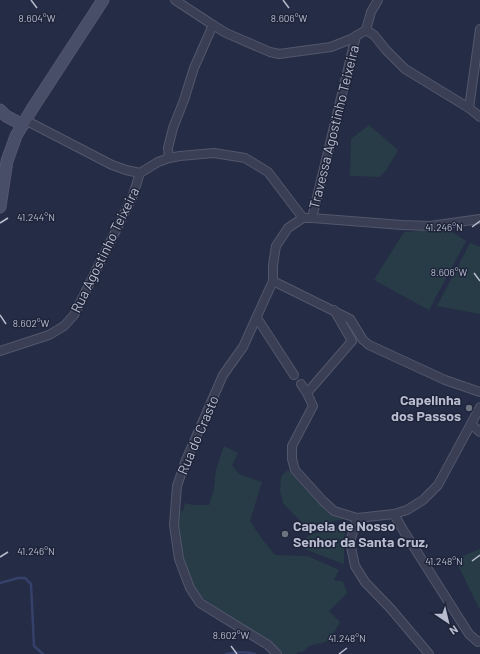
<svg xmlns="http://www.w3.org/2000/svg" width="480" height="654" viewBox="0 0 480 654" font-family="Barlow,sans-serif">
  <style>
    .green { fill: #273c46 }
    .lines { fill: none; stroke-linecap: round; stroke-linejoin: round }
    .stream { stroke: #36416b; stroke-width: 2.5 }
    .street-casing { stroke: #53576c; stroke-width: 10 }
    .secondary-casing { stroke: #53576c; stroke-width: 13 }
    .street { stroke: #3a3f55; stroke-width: 8 }
    .secondary { stroke: #484d68; stroke-width: 11 }
    .ticks { fill: none; stroke: #b8bcce; stroke-width: 1.5 }
    .worship-dot { fill: #6b7280; stroke: #1e243a; stroke-width: 1.5 }
    .labels { text-anchor: middle; stroke-width: 3; stroke-linejoin: round; paint-order: stroke }
    .street-label { font-size: 14px; fill: #b8bcce; stroke: #1e243a }
    .poi-label { font-size: 14px; font-weight: bold; fill: #b8bcce; stroke: #1e243a; text-anchor: end }
    .ticks-label { font-size: 10px; text-anchor: middle; fill: #b8bcce; stroke: #1e243a; stroke-width: 3; stroke-linejoin: round; paint-order: stroke }
  </style>
  <rect width="100%" height="100%" fill="#252c45"/>
  <g class="green">
    <polygon points="369,125 398,150 387,169 380,177 350,176 351,139"/>
    <polygon points="447,229 466,241 429,310 374,280 404,232"/>
    <polygon points="470,243 480,247 480,314 437,306"/>
    <polygon points="224,446 238,453 232,465 239,474 262,482 250,521 262,539 275,555 308,556 339,570 334,580 343,582 347,593 329,611 340,622 329,641 309,646 303,652 299,652 296,654 279,654 211,605 194,590 180,562 178,511 183,511 185,503 194,505 209,505 214,488 216,470"/>
    <polygon points="288,470 327,512 334,516 344,519 311,526 303,524 283,503 280,491 281,478 283,474"/>
    <polygon points="346,527 344,540 344,564 304,549 307,537 312,534"/>
    <polygon points="480,549 480,610 455,559"/>
  </g>
  <g class="lines">
    <g class="stream">
      <polyline points="0,583 18,578 25,578 31,584 34,646 43,654"/>
      <path d="M 226,654 C 236,652 245,651 255,654"/>
    </g>
    <g class="street-casing">
      <g id="street">
        <polyline points="213,25 226,33 270,52 279,54 331,47 351,39 366,30"/>
        <polyline points="366,30 374,35 386,50 405,69 469,108 480,117"/>
        <polyline points="366,30 371,12 378,0"/>
        <polyline points="469,108 480,29"/>
        <polyline points="25,120 112,165 126,170 140,173 158,162 169,158 180,156 214,153 245,158 268,172 303,218"/>
        <polyline points="169,158 168,148 173,128 184,100 194,68 213,25 175,0"/>
        <polyline points="312,218 356,36"/>
        <polyline points="273,281 350,319 363,340 369,345 445,380 480,392"/>
        <polyline points="257,318 294,375"/>
        <polyline points="0,351 49,335 64,326 74,315 132,198 140,173"/>
        <polyline points="301,384 307,393 313,406 292,446 292,459 295,470 323,501 334,511 357,518 394,514 407,510 423,500 438,485 480,407"/>
        <polyline points="307,393 352,341 334,310"/>
        <polyline points="471,424 480,432"/>
        <polyline points="394,514 403,530 469,634 478,642 480,641"/>
        <polyline points="357,518 350,542 355,566 365,582 391,609 429,654"/>
        <polyline points="277,654 268,645 200,603 190,588 179,559 174,525 177,486 186,460 223,375 243,347 273,281 273,265 276,246 288,228 303,218 312,218 402,225 430,226 480,219"/>
      </g>
    </g>
    <g class="secondary-casing">
      <g id="secondary">
        <polyline points="0,110 6,116 23,125"/>
        <polyline points="0,207 7,161 16,136 32,109 103,0"/>
      </g>
    </g>
    <use href="#street" class="street"/>
    <use href="#secondary" class="secondary"/>
  </g>
  <path class="ticks" d="M 31,0 L 37,8M 283,0 L 289,8M 0,223 L 8,218M 472,227 L 480,221M 474,273 L 480,281M 0,315 L 6,324M 0,557 L 8,552M 472,561 L 480,555M 231,646 L 237,654M 339,654 L 347,648"/>
  <g class="worship-dot">
    <circle cx="469" cy="408" r="4"/>
    <circle cx="285" cy="534" r="4"/>
  </g>
  <g class="labels">
    <g class="street-label">
      <text transform="translate(334 127) rotate(-76)" y="5">Travessa Agostinho Teixeira</text>
      <text transform="translate(105 250) rotate(-64)" y="5">Rua Agostinho Teixeira</text>
      <text transform="translate(198 435) rotate(-67)" y="5">Rua do Crasto</text>
    </g>
    <g class="poi-label">
      <text x="461" y="405">Capelinha<tspan x="461" dy="16">dos Passos</tspan></text>
      <text x="293" y="531" text-anchor="start">Capela de Nosso<tspan x="293" dy="16">Senhor da Santa Cruz,</tspan></text>
    </g>
  </g>
  <g class="ticks-label">
    <text x="37" y="22">8.604°W</text>
    <text x="289" y="22">8.606°W</text>
    <text x="36" y="221">41.244°N</text>
    <text x="444" y="231">41.246°N</text>
    <text x="449" y="276">8.606°W</text>
    <text x="31" y="327">8.602°W</text>
    <text x="36" y="555">41.246°N</text>
    <text x="444" y="565">41.248°N</text>
    <text x="231" y="639">8.602°W</text>
    <text x="347" y="642">41.248°N</text>
  </g>
  <g transform="translate(448 622) rotate(145)" stroke="#1e243a" stroke-width="3" paint-order="stroke">
  <path d="M0-3L7 15L0 10L-7 15Z" fill="#b8bcce"/>
  <text y="-6" font-size="11" font-weight="bold" text-anchor="middle" fill="#b8bcce">N</text>
  </g>
</svg>
